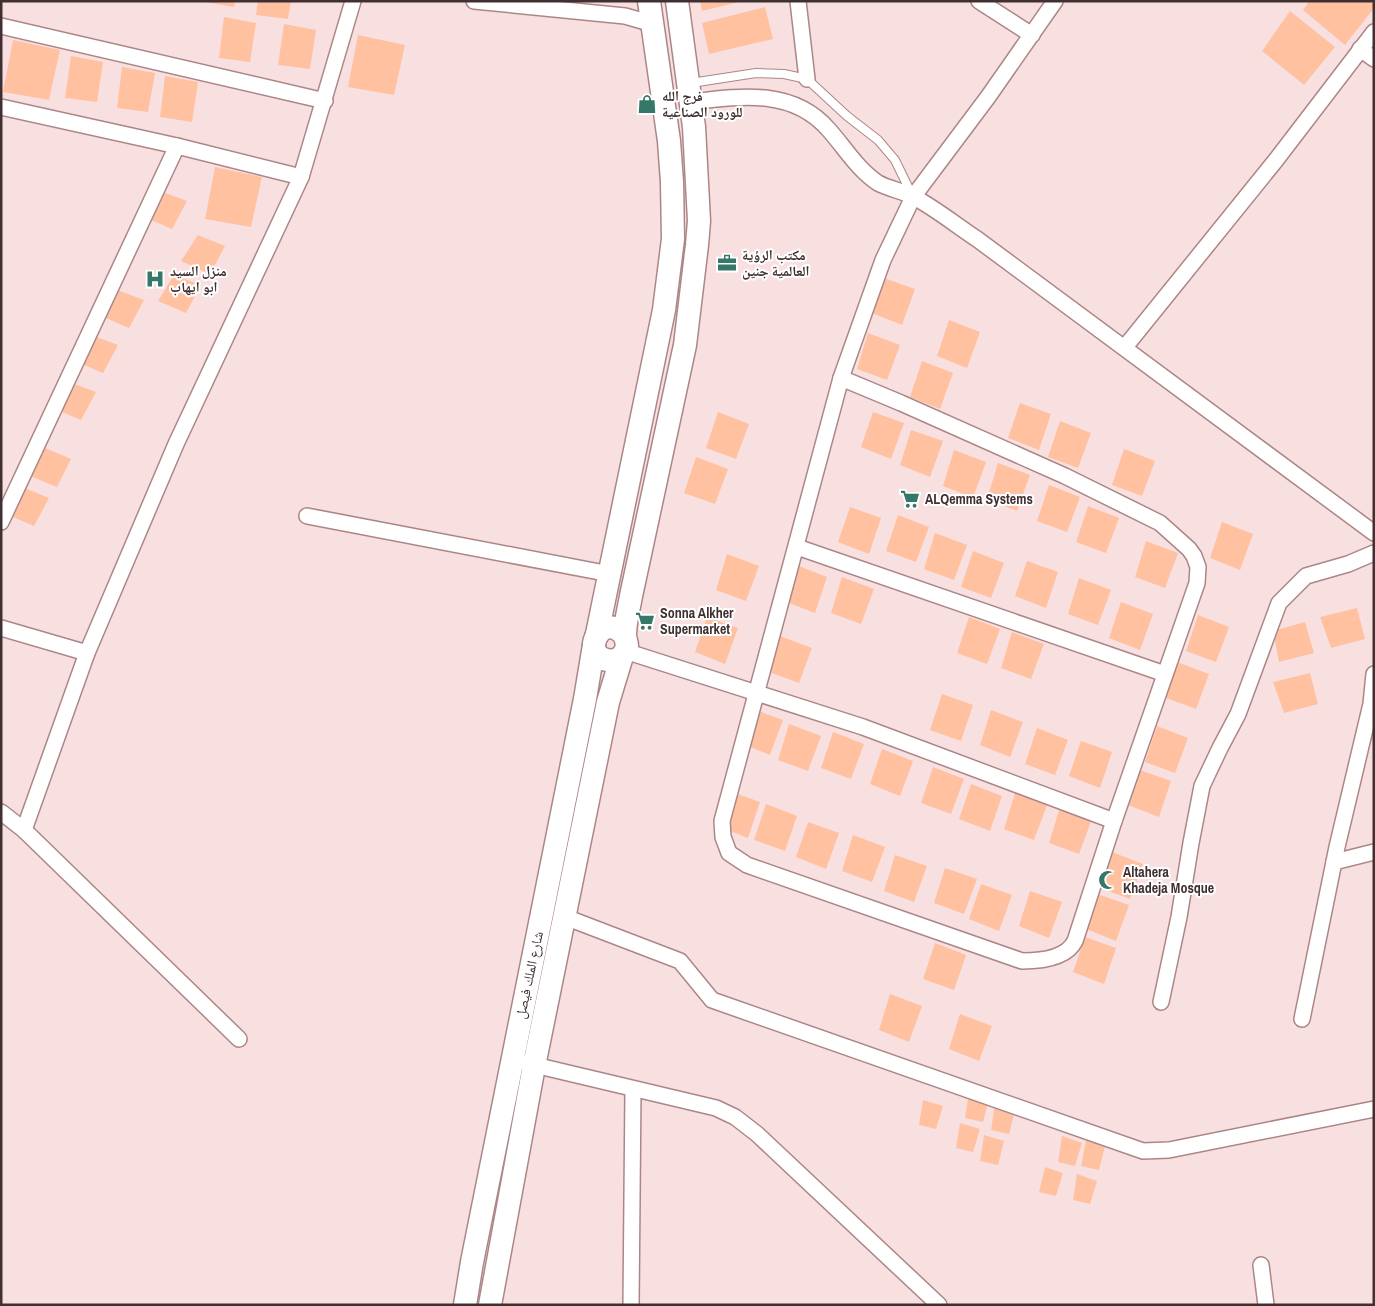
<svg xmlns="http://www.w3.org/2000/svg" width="1375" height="1306" viewBox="0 0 1375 1306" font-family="'Archivo Narrow','Noto Naskh Arabic',sans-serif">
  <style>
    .building { fill: #ffc1a0 }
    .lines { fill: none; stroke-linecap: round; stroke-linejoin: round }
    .lane-casing { stroke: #ac8687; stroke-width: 10 }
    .street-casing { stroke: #ac8687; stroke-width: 18 }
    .secondary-casing { stroke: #ac8687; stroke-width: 25 }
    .lane { stroke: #fff; stroke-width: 8 }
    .street { stroke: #fff; stroke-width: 15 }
    .secondary { stroke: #fff; stroke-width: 22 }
    .labels { text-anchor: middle; stroke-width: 4; stroke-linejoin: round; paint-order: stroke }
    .poi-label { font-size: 14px; font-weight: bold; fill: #403031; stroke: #fff; text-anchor: start }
    .street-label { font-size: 14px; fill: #403031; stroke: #fff }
  </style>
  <rect width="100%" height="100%" fill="#f9e0e0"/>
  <g class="building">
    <polygon points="200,1 235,1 234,7"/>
    <polygon points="258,1 291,1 288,19 256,15"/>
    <polygon points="700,1 739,1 739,2 702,11"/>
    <polygon points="1309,1 1369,1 1374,5 1374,8 1345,45 1303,10"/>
    <polygon points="765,7 773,39 709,54 702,23"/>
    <polygon points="1290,11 1335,47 1304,85 1262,51"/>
    <polygon points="224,17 256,23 250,62 219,58"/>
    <polygon points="284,24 316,30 310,69 278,65"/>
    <polygon points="358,35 405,45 394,95 348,87"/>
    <polygon points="13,40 60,50 49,100 3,92"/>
    <polygon points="71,56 103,62 97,102 65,98"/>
    <polygon points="122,67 155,73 148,112 117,108"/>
    <polygon points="165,76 198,82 192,122 160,117"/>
    <polygon points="215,167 262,177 251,227 205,219"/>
    <polygon points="160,191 187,201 172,229 144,217"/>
    <polygon points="198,235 225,246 210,274 181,261"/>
    <polygon points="174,275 201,285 186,313 158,301"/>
    <polygon points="884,278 915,289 902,325 872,313"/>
    <polygon points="117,290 144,300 129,328 101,316"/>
    <polygon points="949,320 980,332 967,368 937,356"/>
    <polygon points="868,333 900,345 887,380 857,369"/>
    <polygon points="91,335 118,345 103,373 75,361"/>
    <polygon points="922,361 953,373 940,409 910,397"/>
    <polygon points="69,382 96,392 81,420 53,408"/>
    <polygon points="1020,403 1051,414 1039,450 1008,438"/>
    <polygon points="718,412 749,424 736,459 706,448"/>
    <polygon points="873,412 904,423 891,459 861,447"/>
    <polygon points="1060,421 1091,433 1078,468 1048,457"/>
    <polygon points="911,430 943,441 930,477 900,465"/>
    <polygon points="45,448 71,459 57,487 28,475"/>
    <polygon points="1124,449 1155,461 1142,496 1112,485"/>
    <polygon points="954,450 986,462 973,498 943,486"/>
    <polygon points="696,457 728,469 715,504 684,493"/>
    <polygon points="998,463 1030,475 1017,511 987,499"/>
    <polygon points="1049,485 1080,497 1067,532 1037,521"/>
    <polygon points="22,487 49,498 34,526 6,514"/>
    <polygon points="1088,506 1119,518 1106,553 1076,542"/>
    <polygon points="850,507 881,518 869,554 838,542"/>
    <polygon points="898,515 929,527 916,562 886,551"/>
    <polygon points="1222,522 1253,534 1240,570 1210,558"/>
    <polygon points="935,533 967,545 954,580 924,569"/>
    <polygon points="1146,541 1178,553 1165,588 1135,577"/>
    <polygon points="973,551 1004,563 991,598 961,587"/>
    <polygon points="727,554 759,566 746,601 716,590"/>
    <polygon points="1027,561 1058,572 1046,608 1015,596"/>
    <polygon points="796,565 827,577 815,613 784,601"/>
    <polygon points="842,577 874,589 861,624 831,613"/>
    <polygon points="1079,578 1111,590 1098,625 1068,614"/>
    <polygon points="1121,602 1153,614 1140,650 1109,638"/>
    <polygon points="1357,608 1365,639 1331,648 1320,617"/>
    <polygon points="1198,615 1229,627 1216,662 1186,651"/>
    <polygon points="707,617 738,628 725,664 695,652"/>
    <polygon points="969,617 1000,629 987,664 957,653"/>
    <polygon points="1305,622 1314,653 1279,662 1273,631"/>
    <polygon points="1012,632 1044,644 1031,679 1001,668"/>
    <polygon points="780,636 812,648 799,683 769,672"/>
    <polygon points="1177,662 1209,674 1196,709 1166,698"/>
    <polygon points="1310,673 1318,704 1284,713 1273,682"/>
    <polygon points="942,694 973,705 961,741 930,730"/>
    <polygon points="751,708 783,720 770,755 740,743"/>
    <polygon points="991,710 1023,722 1010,757 980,745"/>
    <polygon points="789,724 821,736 808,771 778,760"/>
    <polygon points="1157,726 1188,738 1175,773 1145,762"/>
    <polygon points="1037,728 1068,740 1055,775 1025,764"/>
    <polygon points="833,732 864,744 851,779 821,768"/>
    <polygon points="1081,741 1112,752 1100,788 1069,776"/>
    <polygon points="882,749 913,761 900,796 870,784"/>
    <polygon points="933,767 964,779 951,814 921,803"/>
    <polygon points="1140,770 1171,781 1159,817 1128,805"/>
    <polygon points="971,784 1002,796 990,831 959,819"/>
    <polygon points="729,791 760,802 748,838 717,826"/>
    <polygon points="1015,793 1047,805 1034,840 1004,829"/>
    <polygon points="766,804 797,816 785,851 754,840"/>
    <polygon points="1060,807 1092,819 1079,854 1049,843"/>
    <polygon points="808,822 839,833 826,869 796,857"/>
    <polygon points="853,835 885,847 872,882 842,871"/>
    <polygon points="1112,852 1143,864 1130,899 1100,888"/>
    <polygon points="895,855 927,866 914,902 884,891"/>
    <polygon points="945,868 977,879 964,914 934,903"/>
    <polygon points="981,884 1012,895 999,931 969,919"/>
    <polygon points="1030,891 1062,902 1049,938 1019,926"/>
    <polygon points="1097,894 1129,905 1116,941 1086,929"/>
    <polygon points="1085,937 1116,948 1104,984 1073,972"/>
    <polygon points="935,943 966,955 954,990 923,979"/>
    <polygon points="890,994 922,1006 909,1042 879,1030"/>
    <polygon points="960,1014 992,1026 979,1061 949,1049"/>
    <polygon points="969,1092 989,1099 983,1122 965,1118"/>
    <polygon points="923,1100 943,1106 936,1129 919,1125"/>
    <polygon points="995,1104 1015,1111 1009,1134 991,1130"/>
    <polygon points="960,1123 980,1129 973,1152 956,1148"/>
    <polygon points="984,1135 1004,1141 998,1165 980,1161"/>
    <polygon points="1062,1136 1082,1143 1075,1166 1058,1162"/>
    <polygon points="1086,1140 1105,1146 1099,1170 1081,1166"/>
    <polygon points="1045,1167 1063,1173 1056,1196 1039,1192"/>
    <polygon points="1077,1174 1097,1181 1090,1204 1073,1200"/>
  </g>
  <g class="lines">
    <g class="lane-casing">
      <polyline id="lane" points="691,83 756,73 784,74 807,79 847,116 878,140 895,160 912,195"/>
    </g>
    <g class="street-casing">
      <g id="street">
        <polyline points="474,1 625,16 653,24"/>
        <polyline points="798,1 807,79"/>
        <polyline points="979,1 1032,35"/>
        <polyline points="1,26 325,101"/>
        <polyline points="1360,49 1374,59"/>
        <path d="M 691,102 C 740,96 793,88 829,130 C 845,148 858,170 878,183 C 889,189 903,191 914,197 C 936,209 956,225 977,239 L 1374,533"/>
        <polyline points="1,107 177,146 301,177 176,444 87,653 24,830"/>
        <polyline points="301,177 353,1"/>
        <polyline points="1125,347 1276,160 1374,32"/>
        <path d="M 841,378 L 901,403 L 1065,476 L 1160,523 L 1189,549 L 1194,556 L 1198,567 L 1197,583 L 1114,821 L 1075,941 C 1066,959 1040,961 1022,961 L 747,865 L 729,853 L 723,837 L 722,821 Z"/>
        <polyline points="841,378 883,260 913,197 988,97 1055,1"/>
        <polyline points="307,516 610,574"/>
        <polyline points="1,522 177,146"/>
        <polyline points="797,547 1165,674"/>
        <polyline points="1,628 87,653"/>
        <polyline points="625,651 863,727 1114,821"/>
        <polyline points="1,812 24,830 239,1039"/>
        <polyline points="1334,862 1374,852"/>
        <polyline points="565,917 680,961 712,1000 1143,1151 1169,1150 1374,1109"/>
        <polyline points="1161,1002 1179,917 1191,843 1202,786 1220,748 1238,714 1279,603 1306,576 1348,564 1374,553"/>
        <polyline points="1302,1019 1337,847 1371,704 1374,674"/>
        <polyline points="526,1063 716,1108 735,1117 757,1134 939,1305"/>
        <polyline points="1261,1265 1266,1305"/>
        <polyline points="631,1305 633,1089"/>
      </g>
    </g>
    <g class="secondary-casing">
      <g id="secondary">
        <polyline points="597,634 664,310 673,239 672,182 669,141 649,1"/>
        <path d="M 625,636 C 602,608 579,655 607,660 C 612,661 618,660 622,656 C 624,654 626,650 627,646 C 627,642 625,639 625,635 C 625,622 629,608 631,596 L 685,345 L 697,245 L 699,221 L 694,127 L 677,1"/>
        <polyline points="465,1305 472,1262 585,699 594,645"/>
        <polyline points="490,1305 534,1066 608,702 622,656"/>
      </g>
    </g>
    <use href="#lane" class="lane"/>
    <use href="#street" class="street"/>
    <use href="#secondary" class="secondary"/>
  </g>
  <defs>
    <g id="shop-bare" transform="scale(1.5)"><path d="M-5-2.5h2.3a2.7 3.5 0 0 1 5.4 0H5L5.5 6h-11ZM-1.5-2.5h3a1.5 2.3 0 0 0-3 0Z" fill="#35786a" stroke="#fff" stroke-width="2.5" paint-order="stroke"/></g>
    <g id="office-bare" transform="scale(1.5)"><path d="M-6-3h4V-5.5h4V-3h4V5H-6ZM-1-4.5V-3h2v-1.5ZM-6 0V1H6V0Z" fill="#35786a" stroke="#fff" stroke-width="2.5" paint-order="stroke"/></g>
    <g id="hospital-bare" transform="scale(1.5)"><path d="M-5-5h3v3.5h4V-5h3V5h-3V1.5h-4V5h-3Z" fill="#35786a" stroke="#fff" stroke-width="2.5" paint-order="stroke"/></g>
    <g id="supermarket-bare" transform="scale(1.5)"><path d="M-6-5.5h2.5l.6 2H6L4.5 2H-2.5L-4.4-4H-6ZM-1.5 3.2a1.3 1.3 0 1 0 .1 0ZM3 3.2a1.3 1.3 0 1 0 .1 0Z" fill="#35786a" stroke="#fff" stroke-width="2.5" paint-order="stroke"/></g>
    <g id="mosque-bare" transform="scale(1.5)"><path d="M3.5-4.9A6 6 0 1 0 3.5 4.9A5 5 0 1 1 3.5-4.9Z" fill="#35786a" stroke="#fff" stroke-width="2.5" paint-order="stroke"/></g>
  </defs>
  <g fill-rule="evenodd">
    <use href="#shop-bare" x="647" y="104"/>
    <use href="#office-bare" x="727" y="263"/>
    <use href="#hospital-bare" x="155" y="279"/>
    <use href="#supermarket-bare" x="910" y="499"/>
    <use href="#supermarket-bare" x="645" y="621"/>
    <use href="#mosque-bare" x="1108" y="880"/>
  </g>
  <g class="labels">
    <g class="poi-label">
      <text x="662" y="101">فرج الله<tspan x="662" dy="16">للورود الصناعية</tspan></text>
      <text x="742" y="260">مكتب الرؤية<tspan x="742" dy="16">العالمية جنين</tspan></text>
      <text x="170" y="276">منزل السيد<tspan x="170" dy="16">ابو ايهاب</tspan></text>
      <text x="925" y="504">ALQemma Systems</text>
      <text x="660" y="618">Sonna Alkher<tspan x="660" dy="16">Supermarket</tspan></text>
      <text x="1123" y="877">Altahera<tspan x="1123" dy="16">Khadeja Mosque</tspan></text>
    </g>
    <g class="street-label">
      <text transform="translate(529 975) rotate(-78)" y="5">شارع الملك فيصل</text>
    </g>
  </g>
  <rect width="1375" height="1306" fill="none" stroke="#403031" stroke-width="5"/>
</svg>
